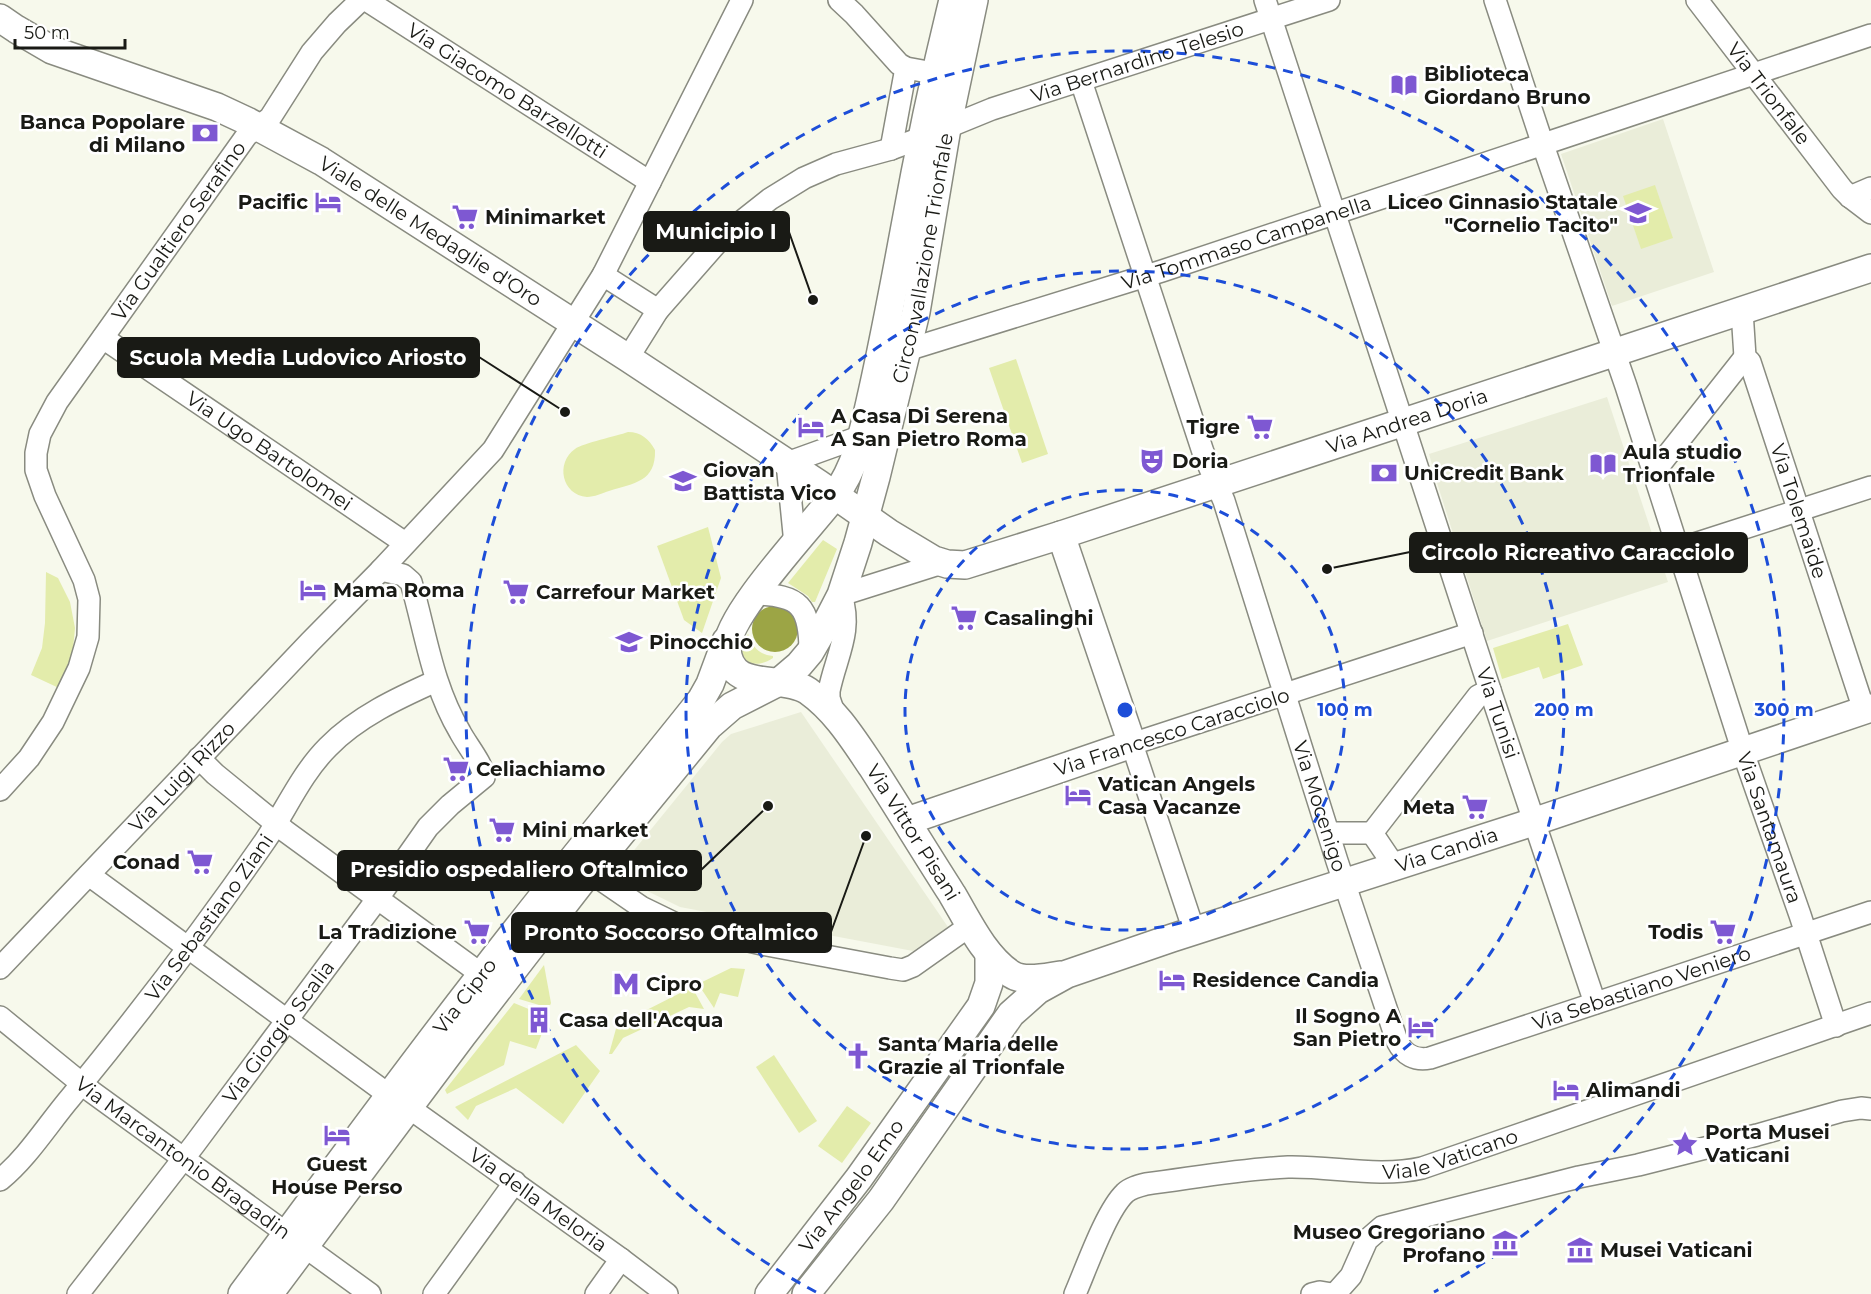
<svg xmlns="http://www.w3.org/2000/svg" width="1871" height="1294" viewBox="0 0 1871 1294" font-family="Montserrat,sans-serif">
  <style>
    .built { fill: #eaedd9 }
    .green { fill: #e3ecab }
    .water { fill: #9ca545 }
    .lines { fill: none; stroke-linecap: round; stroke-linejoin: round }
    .minor-casing { stroke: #898b80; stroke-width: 24 }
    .major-casing { stroke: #898b80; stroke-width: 30 }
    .minor { stroke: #fff; stroke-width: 21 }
    .major { stroke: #fff; stroke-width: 27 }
    .ring { fill: none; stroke: #1d4ed8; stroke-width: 3; stroke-dasharray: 10 8 }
    .labels { text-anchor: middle; stroke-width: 5; stroke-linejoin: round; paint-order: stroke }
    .street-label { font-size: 20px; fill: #191a15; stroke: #fff }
    .poi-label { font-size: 20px; font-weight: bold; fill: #191a15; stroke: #fff; text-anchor: start }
    .centre { fill: #1d4ed8; stroke: #fff; stroke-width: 3 }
    .ring-label { font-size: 18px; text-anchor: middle; font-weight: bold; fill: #1d4ed8; stroke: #fff; stroke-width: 5; stroke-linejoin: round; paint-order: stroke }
    .leader { fill: none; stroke: #191a15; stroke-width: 2 }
    .callout-dot { fill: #191a15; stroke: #fff; stroke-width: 2 }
    .callout { fill: #191a15; stroke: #191a15; stroke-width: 2 }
    .callout-label { font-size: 21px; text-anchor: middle; font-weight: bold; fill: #fff }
  </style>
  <rect width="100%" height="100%" fill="#f7f9ec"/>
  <g class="built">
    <polygon points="1663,119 1714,272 1612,306 1561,154"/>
    <polygon points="1607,397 1668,582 1487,641 1438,486 1429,454"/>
    <polygon points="801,712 948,927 913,951 680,907 639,887 618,870 722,742 731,734"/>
  </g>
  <g class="green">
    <polygon points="1655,185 1673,238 1641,249 1623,196"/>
    <polygon points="1016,359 1048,454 1022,463 989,368"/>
    <path d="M 628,432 C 641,432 649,439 655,450 C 656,482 634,483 609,491 C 603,493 594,497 587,497 C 562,495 555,463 575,449 C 583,443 617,436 628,432 Z"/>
    <polygon points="708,527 721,578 702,633 684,620 657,546"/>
    <polygon points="823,540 837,549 815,602 812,602 808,596 788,583"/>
    <polygon points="46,572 58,578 70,602 75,628 72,660 61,689 31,675 42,648 45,623"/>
    <polygon points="1568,624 1583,665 1543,679 1539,667 1502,679 1493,648"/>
    <path d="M 748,634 C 753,646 758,655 773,656 L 773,658 C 749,674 733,654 748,634 Z"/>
    <polygon points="544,965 551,1003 549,1008 519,999"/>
    <polygon points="731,968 745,969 738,997 720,993 714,1008 698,984"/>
    <polygon points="692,987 704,1009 689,1007 623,1038 612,1054 609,1054 617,1025"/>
    <polygon points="514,1003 536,1012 536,1021 541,1023 544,1028 536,1049 510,1041 504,1065 447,1094 445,1090"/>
    <polygon points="576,1045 600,1071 563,1124 516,1088 476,1106 468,1120 455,1107"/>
    <polygon points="774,1055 817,1121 799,1133 756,1067"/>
    <polygon points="847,1106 871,1123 842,1163 818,1146"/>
  </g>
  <circle class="water" cx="775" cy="629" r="23"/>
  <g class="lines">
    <g class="minor-casing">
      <g id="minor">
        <path id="s1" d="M 366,0 L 650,182"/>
        <polyline points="839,0 854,14 899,64 906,68 950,76"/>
        <path id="s2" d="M 1265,0 L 1490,690 L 1595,1003"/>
        <path id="s3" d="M 1495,0 L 1543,145 L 1626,386 L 1743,752 L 1800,915 L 1836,1026"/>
        <path id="s4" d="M 1697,0 L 1842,189 L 1850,197 L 1871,213"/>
        <path id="s5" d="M 1081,81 L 1203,452 L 1224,501 L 1337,861 L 1397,1041 C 1404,1055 1415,1061 1430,1058 L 1871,912"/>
        <polyline points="891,149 906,68"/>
        <polyline points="1850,197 1871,188"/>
        <polyline points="603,275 658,310"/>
        <path id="s6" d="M 1742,311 L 1745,357 L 1750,362 L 1864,710"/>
        <path id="s7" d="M 103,338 L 405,543"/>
        <path id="s8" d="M 907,350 L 1162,271 L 1871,35"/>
        <path id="s9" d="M 628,358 L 658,310 L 716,244 L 732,229 L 770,199 L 804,178 L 836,164 L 891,149 L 921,138 L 992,109 L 1329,0"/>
        <polyline points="1654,472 1745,357"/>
        <polyline points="795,544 787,463 862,436"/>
        <polyline points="1679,549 1871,487"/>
        <path d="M 754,594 C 800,595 810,606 810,652"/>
        <path d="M 834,713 L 829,698 L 829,691 C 836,656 853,632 841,595 L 942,563"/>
        <polyline points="199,758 215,774 285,831 481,974"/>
        <path id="s10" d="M 0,790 L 29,758 L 53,722 L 79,668 L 88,637 L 89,599 L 84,580 L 45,496 L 36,470 L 36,453 L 40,434 L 57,402 L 242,142 L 247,135 L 270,118 L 312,52 L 337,23 L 361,0"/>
        <polyline points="1329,833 1372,833"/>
        <polyline points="1372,833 1478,696 1490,690"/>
        <polyline points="1372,833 1395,867"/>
        <polyline points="590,872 641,907 678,925 762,944 890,968 903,970 913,966 971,925"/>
        <polyline points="89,875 389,1095"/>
        <polyline points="1194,931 1132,744 1472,633"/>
        <path id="s11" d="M 0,968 L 310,642 L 381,570 L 493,450 L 603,275 L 742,0"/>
        <path id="s12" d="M 0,1017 L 92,1092 L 370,1294"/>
        <path id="s13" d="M 408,1107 L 621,1259 L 667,1294"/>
        <path id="s14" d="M 0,1180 C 28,1157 48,1124 71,1097 C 139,1014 204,929 265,841 C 286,810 301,774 328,747 C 357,717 398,698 436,681"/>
        <path id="s15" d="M 78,1294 L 194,1145 L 378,898 L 428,827 L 450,805 L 484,777 C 483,764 466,744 460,732 C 432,685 426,634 411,582 L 403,575 L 381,570"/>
        <polyline points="434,1294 515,1182"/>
        <polyline points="596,1294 621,1259"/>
        <path id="s16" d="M 1075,1294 C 1086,1269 1106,1211 1125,1193 C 1130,1188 1138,1186 1146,1184 C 1193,1178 1241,1169 1288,1167 C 1333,1166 1378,1178 1422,1168 L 1871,1013"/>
        <polyline points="1312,1294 1320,1292 1332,1294"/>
        <polyline points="1335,1294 1351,1276 1367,1240 1382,1227 1579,1177 1638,1165 1757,1135 1842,1111 1861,1108 1871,1109"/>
      </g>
    </g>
    <g class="major-casing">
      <g id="major">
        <path id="s17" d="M 953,0 C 934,77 918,154 904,232 C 894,286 884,339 872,393 C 864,428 857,466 835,495 C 813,524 724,618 727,649 C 730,694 782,673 808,691 C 836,711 853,739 872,767 C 899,809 925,852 952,894 C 968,921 984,956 1011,974 C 1024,983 1046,977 1060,975"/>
        <path id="s18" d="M 0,18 L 16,29 L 52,50 L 217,107 L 247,121 L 321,161 L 628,358 L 819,484 L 889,533 L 934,560 L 947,564 L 965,565 L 1061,535 L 1871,268"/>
        <polyline points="907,821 1132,744 1061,535"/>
        <path id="s19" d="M 242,1294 C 322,1187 400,1079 482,974 C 553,881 628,792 701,700 L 710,684 L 726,641"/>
        <path id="s20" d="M 269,1294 L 462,1036 L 579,885 L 709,726 L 732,706 L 779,682 L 799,665 L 810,652 L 825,626 L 841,595 L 858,543 L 876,477 L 916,312 L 947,128 L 974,0"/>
        <path id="s21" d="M 769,1294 L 859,1178 L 981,1006 L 989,983 L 989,954"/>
        <path id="s22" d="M 806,1294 L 881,1200 L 1011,1014 L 1038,990 L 1067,974 L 1172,938 L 1521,826 L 1871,708"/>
      </g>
    </g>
    <use href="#minor" class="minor"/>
    <use href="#major" class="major"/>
  </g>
  <g class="ring">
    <circle cx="1125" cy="710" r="220"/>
    <circle cx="1125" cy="710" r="439"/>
    <path d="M816 1292A659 659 0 1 1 1434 1292"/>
  </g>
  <defs>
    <g id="library-bare" transform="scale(2.07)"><path d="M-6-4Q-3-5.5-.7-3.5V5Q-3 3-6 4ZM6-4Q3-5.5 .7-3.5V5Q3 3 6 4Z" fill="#7e58d2" stroke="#fff" stroke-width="2.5" paint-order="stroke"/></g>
    <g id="bank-bare" transform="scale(2.07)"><path d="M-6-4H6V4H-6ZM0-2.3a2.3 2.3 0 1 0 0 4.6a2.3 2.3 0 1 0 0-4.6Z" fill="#7e58d2" stroke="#fff" stroke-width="2.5" paint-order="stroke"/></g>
    <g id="hotel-bare" transform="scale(2.07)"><path d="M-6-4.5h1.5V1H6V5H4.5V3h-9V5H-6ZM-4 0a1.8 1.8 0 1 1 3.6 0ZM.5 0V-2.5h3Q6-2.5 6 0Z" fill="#7e58d2" stroke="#fff" stroke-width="2.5" paint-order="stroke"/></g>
    <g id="school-bare" transform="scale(2.07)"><path d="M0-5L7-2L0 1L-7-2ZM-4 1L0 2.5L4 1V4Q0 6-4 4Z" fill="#7e58d2" stroke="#fff" stroke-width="2.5" paint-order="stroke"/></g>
    <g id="supermarket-bare" transform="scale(2.07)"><path d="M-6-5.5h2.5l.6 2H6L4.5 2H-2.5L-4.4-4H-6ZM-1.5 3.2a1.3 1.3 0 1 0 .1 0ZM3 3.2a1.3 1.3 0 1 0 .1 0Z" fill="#7e58d2" stroke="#fff" stroke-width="2.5" paint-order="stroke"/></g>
    <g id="theatre-bare" transform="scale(2.07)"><path d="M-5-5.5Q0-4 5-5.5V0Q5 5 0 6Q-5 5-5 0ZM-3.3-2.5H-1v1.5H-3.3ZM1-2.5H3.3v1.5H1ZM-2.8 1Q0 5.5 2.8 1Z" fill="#7e58d2" stroke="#fff" stroke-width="2.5" paint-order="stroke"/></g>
    <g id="metro-bare" transform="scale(2.07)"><path d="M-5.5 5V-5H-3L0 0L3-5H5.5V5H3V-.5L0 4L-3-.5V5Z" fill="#7e58d2" stroke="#fff" stroke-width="2.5" paint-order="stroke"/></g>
    <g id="building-bare" transform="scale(2.07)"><path d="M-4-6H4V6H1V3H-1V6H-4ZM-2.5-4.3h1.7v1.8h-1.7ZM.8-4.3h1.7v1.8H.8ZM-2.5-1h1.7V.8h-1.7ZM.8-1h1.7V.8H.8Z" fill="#7e58d2" stroke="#fff" stroke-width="2.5" paint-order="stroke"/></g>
    <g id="church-bare" transform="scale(2.07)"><path d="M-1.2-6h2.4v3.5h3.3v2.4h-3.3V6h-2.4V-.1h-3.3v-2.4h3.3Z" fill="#7e58d2" stroke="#fff" stroke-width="2.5" paint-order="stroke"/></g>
    <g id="sight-bare" transform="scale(2.07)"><path d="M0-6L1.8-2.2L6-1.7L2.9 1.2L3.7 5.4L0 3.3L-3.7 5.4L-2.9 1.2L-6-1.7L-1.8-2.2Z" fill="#7e58d2" stroke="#fff" stroke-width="2.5" paint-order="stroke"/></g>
    <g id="museum-bare" transform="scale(2.07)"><path d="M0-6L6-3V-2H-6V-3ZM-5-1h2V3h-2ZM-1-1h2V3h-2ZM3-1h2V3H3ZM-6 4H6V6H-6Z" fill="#7e58d2" stroke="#fff" stroke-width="2.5" paint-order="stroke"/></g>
  </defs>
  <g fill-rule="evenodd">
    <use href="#library-bare" x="1404" y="85"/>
    <use href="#bank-bare" x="205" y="133"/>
    <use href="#hotel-bare" x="328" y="202"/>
    <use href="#school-bare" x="1638" y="213"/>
    <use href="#supermarket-bare" x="465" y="217"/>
    <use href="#hotel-bare" x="811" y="427"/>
    <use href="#supermarket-bare" x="1260" y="427"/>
    <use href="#theatre-bare" x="1152" y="461"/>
    <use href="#library-bare" x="1603" y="464"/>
    <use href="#bank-bare" x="1384" y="473"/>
    <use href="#school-bare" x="683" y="481"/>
    <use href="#hotel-bare" x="313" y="590"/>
    <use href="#supermarket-bare" x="516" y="592"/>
    <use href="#supermarket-bare" x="964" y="618"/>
    <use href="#school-bare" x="629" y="642"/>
    <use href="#supermarket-bare" x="456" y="769"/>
    <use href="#hotel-bare" x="1078" y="795"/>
    <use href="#supermarket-bare" x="1475" y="807"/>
    <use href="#supermarket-bare" x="502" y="830"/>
    <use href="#supermarket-bare" x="200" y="862"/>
    <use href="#supermarket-bare" x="477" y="932"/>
    <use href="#supermarket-bare" x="1723" y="932"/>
    <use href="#hotel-bare" x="1172" y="980"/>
    <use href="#metro-bare" x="626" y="984"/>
    <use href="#building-bare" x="539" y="1020"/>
    <use href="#hotel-bare" x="1421" y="1027"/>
    <use href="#church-bare" x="858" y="1056"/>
    <use href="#hotel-bare" x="1566" y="1090"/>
    <use href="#hotel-bare" x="337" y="1135"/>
    <use href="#sight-bare" x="1685" y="1144"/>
    <use href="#museum-bare" x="1505" y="1243"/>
    <use href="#museum-bare" x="1580" y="1250"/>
  </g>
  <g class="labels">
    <g class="street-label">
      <text dy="7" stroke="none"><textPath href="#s9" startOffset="608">Via Bernardino Telesio</textPath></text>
      <text dy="7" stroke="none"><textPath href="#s1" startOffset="168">Via Giacomo Barzellotti</textPath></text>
      <text dy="7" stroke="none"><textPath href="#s4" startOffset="118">Via Trionfale</textPath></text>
      <text dy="7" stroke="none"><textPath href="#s10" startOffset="639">Via Gualtiero Serafino</textPath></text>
      <text dy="7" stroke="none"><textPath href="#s18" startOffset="483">Viale delle Medaglie d'Oro</textPath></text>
      <text dy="7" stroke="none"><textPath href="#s8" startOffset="356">Via Tommaso Campanella</textPath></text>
      <text dy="7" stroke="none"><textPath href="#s20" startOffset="1257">Circonvallazione Trionfale</textPath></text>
      <text dy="7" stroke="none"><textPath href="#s18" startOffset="1581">Via Andrea Doria</textPath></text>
      <text dy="7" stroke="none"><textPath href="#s7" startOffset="201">Via Ugo Bartolomei</textPath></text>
      <text dy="7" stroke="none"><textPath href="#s6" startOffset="210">Via Tolemaide</textPath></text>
      <text dy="7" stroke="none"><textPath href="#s2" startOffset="750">Via Tunisi</textPath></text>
      <text transform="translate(1172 732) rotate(-18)" y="7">Via Francesco Caracciolo</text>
      <text dy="7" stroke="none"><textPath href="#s11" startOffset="264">Via Luigi Rizzo</textPath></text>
      <text dy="7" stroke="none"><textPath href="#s5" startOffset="764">Via Mocenigo</textPath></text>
      <text dy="7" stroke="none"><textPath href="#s3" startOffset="872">Via Santamaura</textPath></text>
      <text dy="7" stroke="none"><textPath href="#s17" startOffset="978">Via Vittor Pisani</textPath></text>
      <text dy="7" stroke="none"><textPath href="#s22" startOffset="816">Via Candia</textPath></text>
      <text dy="7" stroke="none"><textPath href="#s14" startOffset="336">Via Sebastiano Ziani</textPath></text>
      <text dy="7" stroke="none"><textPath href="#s5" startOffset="1274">Via Sebastiano Veniero</textPath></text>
      <text dy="7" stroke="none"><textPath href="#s19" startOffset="372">Via Cipro</textPath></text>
      <text dy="7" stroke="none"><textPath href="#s15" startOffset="330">Via Giorgio Scalia</textPath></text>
      <text dy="7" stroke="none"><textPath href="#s16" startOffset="444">Viale Vaticano</textPath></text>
      <text dy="7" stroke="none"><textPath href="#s12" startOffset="231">Via Marcantonio Bragadin</textPath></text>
      <text dy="7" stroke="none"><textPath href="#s21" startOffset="136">Via Angelo Emo</textPath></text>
      <text dy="7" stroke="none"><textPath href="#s13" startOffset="160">Via della Meloria</textPath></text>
    </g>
    <g class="poi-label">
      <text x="1424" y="81">Biblioteca<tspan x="1424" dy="23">Giordano Bruno</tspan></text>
      <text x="185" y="129" text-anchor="end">Banca Popolare<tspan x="185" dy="23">di Milano</tspan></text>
      <text x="308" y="209" text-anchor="end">Pacific</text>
      <text x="1618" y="209" text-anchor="end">Liceo Ginnasio Statale<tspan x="1618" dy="23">"Cornelio Tacito"</tspan></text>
      <text x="485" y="224">Minimarket</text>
      <text x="831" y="423">A Casa Di Serena<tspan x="831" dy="23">A San Pietro Roma</tspan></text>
      <text x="1240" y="434" text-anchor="end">Tigre</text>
      <text x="1623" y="459">Aula studio<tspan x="1623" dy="23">Trionfale</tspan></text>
      <text x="1172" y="468">Doria</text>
      <text x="703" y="477">Giovan<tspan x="703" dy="23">Battista Vico</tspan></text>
      <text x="1404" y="480">UniCredit Bank</text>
      <text x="333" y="597">Mama Roma</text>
      <text x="536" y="599">Carrefour Market</text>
      <text x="984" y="625">Casalinghi</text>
      <text x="649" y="649">Pinocchio</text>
      <text x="476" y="776">Celiachiamo</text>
      <text x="1098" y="791">Vatican Angels<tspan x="1098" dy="23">Casa Vacanze</tspan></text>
      <text x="1455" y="814" text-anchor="end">Meta</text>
      <text x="522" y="837">Mini market</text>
      <text x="180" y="869" text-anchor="end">Conad</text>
      <text x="457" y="939" text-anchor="end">La Tradizione</text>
      <text x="1703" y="939" text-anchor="end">Todis</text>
      <text x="1192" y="987">Residence Candia</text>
      <text x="646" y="991">Cipro</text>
      <text x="1401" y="1023" text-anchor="end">Il Sogno A<tspan x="1401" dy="23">San Pietro</tspan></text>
      <text x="559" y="1027">Casa dell'Acqua</text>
      <text x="878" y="1051">Santa Maria delle<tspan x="878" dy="23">Grazie al Trionfale</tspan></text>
      <text x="1586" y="1097">Alimandi</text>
      <text x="1705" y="1139">Porta Musei<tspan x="1705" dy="23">Vaticani</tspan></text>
      <text x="337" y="1171" text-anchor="middle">Guest<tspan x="337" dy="23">House Perso</tspan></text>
      <text x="1485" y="1239" text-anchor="end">Museo Gregoriano<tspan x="1485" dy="23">Profano</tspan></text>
      <text x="1600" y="1257">Musei Vaticani</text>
    </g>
  </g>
  <circle cx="1125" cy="710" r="9" class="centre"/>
  <g class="ring-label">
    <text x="1345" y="716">100 m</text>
    <text x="1564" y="716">200 m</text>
    <text x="1784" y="716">300 m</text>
  </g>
  <path class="leader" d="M813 300L789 232M565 412L479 357M1327 569L1410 552M768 806L701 870M866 836L831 932"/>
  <g class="callout-dot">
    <circle cx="813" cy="300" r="6"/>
    <circle cx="565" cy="412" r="6"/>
    <circle cx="1327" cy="569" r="6"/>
    <circle cx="768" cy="806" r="6"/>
    <circle cx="866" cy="836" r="6"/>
  </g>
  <g class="callout">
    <rect x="644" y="212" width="145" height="39" rx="6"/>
    <rect x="118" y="338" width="361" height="39" rx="6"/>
    <rect x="1410" y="533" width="337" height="39" rx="6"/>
    <rect x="338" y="851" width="363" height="39" rx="6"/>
    <rect x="512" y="913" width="319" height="39" rx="6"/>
  </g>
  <g class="callout-label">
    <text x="716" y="239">Municipio I</text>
    <text x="298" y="365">Scuola Media Ludovico Ariosto</text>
    <text x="1578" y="560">Circolo Ricreativo Caracciolo</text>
    <text x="519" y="877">Presidio ospedaliero Oftalmico</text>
    <text x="671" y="940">Pronto Soccorso Oftalmico</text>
  </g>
  <path d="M15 39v9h110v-9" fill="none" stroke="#191a15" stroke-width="3"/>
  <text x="24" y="39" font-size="18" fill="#191a15" stroke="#ffffff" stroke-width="4.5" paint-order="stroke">50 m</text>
</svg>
